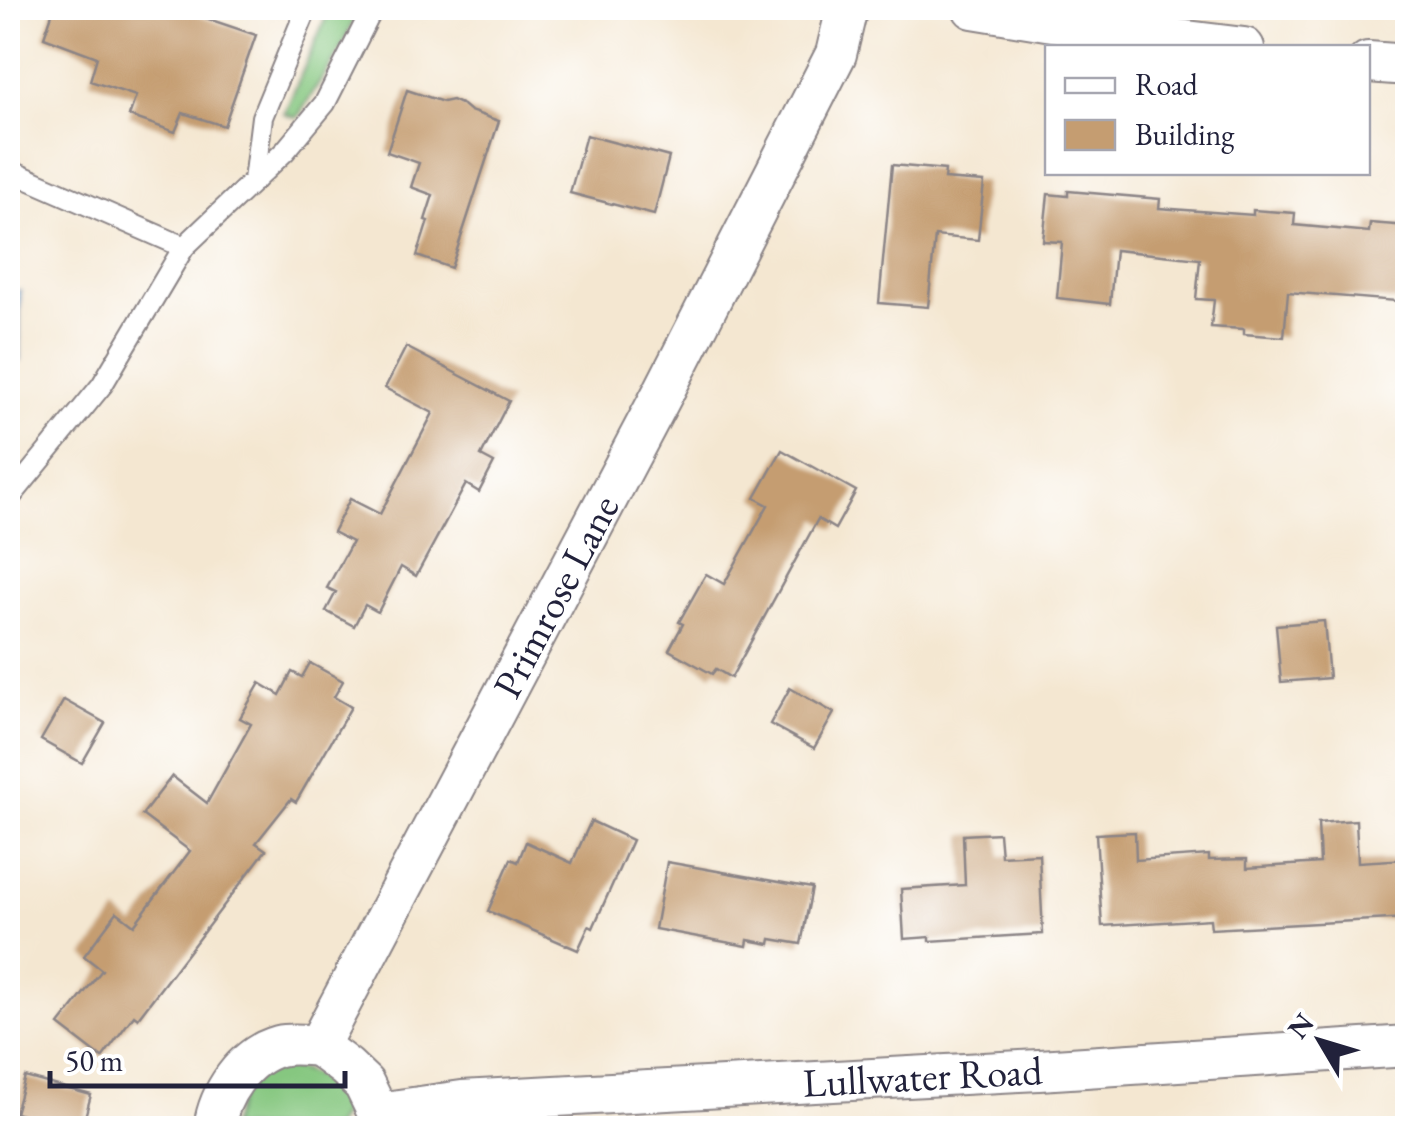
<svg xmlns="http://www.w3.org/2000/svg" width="1415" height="1136" viewBox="0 0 1415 1136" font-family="'EB Garamond',serif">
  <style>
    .green { fill: #86c780; stroke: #54745e; stroke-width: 2.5 }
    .water { fill: #78c0f0; stroke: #4d7196; stroke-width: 2.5 }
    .building { fill: #c59d71 }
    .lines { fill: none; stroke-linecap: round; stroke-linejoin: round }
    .lane-casing { stroke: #8b8486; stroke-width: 24 }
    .street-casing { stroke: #8b8486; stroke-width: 44 }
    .lane { stroke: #fff; stroke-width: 20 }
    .street { stroke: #fff; stroke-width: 40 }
    .labels { text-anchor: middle; stroke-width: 8; stroke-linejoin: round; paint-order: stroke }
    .street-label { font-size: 40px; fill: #22223b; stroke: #fff }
  </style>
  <rect width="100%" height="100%" fill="#fff"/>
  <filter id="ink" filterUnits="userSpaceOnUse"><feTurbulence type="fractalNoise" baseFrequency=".01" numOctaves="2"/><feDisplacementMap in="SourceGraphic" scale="20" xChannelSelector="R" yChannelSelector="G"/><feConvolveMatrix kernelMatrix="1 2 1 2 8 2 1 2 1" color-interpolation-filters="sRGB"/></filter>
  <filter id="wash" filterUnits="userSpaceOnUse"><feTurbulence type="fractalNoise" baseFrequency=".0048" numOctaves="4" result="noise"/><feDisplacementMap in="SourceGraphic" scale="40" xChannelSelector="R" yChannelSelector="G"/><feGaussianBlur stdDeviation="2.25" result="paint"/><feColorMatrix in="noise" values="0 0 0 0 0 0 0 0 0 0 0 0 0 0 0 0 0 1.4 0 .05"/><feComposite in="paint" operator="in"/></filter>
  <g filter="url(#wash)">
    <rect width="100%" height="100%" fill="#f4e7d1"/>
    <g class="green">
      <polygon points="330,8 360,8 337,56 297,118 284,114"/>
      <path d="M 287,1066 C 320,1075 328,1080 344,1110 L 334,1128 L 229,1128 L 242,1094 L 264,1071 Z"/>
    </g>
    <rect class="water" x="8" y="291" width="12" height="70"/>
    <g id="blocks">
      <g class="building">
        <polygon points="54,8 176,8 256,35 224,126 183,113 175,132 129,116 136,96 90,81 97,57 44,37"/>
        <polygon points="407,90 443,102 452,100 463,105 470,111 499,121 451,268 417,256 428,221 425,220 433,195 411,187 419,163 387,152"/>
        <polygon points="586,135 669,157 654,215 570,193"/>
        <polygon points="892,165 945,170 944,179 984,182 978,240 935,236 928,307 879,303"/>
        <polygon points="1068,191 1160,199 1159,208 1253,215 1253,210 1295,213 1294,225 1369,232 1370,223 1408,226 1408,302 1288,292 1284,337 1244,334 1244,329 1211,327 1214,300 1196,299 1200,259 1115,250 1110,304 1057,298 1062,242 1043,241 1048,194 1068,196"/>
        <polygon points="406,347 509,401 481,456 494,463 479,492 466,484 416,576 401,567 378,612 365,605 354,626 326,611 336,592 327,588 352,542 333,532 350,499 380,514 433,413 385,388"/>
        <polygon points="782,450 856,491 835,529 818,519 731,678 716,669 712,674 669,650 683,624 679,622 706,574 724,584 768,505 755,498"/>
        <polygon points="1324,621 1329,678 1281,682 1276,625"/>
        <polygon points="310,663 343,681 334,697 351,707 296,802 291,799 256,843 266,850 138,1018 134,1015 102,1058 59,1025 102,970 84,956 117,912 134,925 190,851 142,815 172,776 207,803 251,724 240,718 260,683 280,695 292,672 302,677"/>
        <polygon points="790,688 834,713 814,748 770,724"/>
        <polygon points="64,700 105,723 82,763 41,740"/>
        <polygon points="1356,820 1358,862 1408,859 1408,918 1211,929 1210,919 1102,926 1096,834 1135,832 1136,860 1209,855 1209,860 1247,859 1247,868 1320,863 1318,823"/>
        <polygon points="591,821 632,840 593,928 589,926 578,950 488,911 511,859 518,862 526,842 572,863"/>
        <polygon points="999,833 1001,856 1039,854 1043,934 930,941 930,937 904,939 901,889 965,885 963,835"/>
        <polygon points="667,862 812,888 801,944 771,939 770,944 748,940 747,946 655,929"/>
        <polygon points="25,1077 91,1095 82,1128 41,1128 43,1121 15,1113"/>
      </g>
    </g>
  </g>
  <g filter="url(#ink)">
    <use href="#blocks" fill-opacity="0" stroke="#8b8486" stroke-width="2.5"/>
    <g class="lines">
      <g class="lane-casing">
        <g id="lane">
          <polyline points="8,170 184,247"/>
          <polyline points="254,181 262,117 307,8"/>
          <polyline points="8,500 102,385 184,247 285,151 325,103 373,8"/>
        </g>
      </g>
      <g class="street-casing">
        <g id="street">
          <polyline points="973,8 1138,35 1244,48"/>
          <polyline points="1368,62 1408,65"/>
          <path id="s1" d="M 318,1046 L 346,1067 L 364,1084 L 378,1113 L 462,1101 L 1039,1070 L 1408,1046"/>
          <path id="s2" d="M 214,1128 C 219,1094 243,1056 279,1046 C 292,1043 305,1045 318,1046 L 664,391 L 836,54 L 847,8"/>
        </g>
      </g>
      <use href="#lane" class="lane"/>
      <use href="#street" class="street"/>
    </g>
  </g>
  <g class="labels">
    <g class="street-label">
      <text dy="14" stroke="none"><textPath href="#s2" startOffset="658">Primrose Lane</textPath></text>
      <text dy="14" stroke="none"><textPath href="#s1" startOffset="638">Lullwater Road</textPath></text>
    </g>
  </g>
  <rect width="1415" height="1136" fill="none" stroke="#fff" stroke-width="40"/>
  <rect x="1045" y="45" width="325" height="130" fill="#ffffff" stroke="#a7a7b1" stroke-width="2.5"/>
  <rect x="1065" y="78" width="50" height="15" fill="#ffffff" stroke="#a7a7b1" stroke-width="2.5"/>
  <text x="1135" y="95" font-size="30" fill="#22223b">Road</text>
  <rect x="1065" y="120" width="50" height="30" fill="#c59d71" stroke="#a7a7b1" stroke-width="2.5"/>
  <text x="1135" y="145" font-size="30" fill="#22223b">Building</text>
  <g transform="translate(1320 1041) rotate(308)" stroke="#ffffff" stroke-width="8" paint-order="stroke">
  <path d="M0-8L18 38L0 25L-18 38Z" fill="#22223b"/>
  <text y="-15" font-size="28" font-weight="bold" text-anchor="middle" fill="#22223b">N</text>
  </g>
  <path d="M50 1071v15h295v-15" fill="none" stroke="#22223b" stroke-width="5"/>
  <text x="65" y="1071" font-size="30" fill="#22223b" stroke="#ffffff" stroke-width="8" paint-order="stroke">50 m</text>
</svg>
